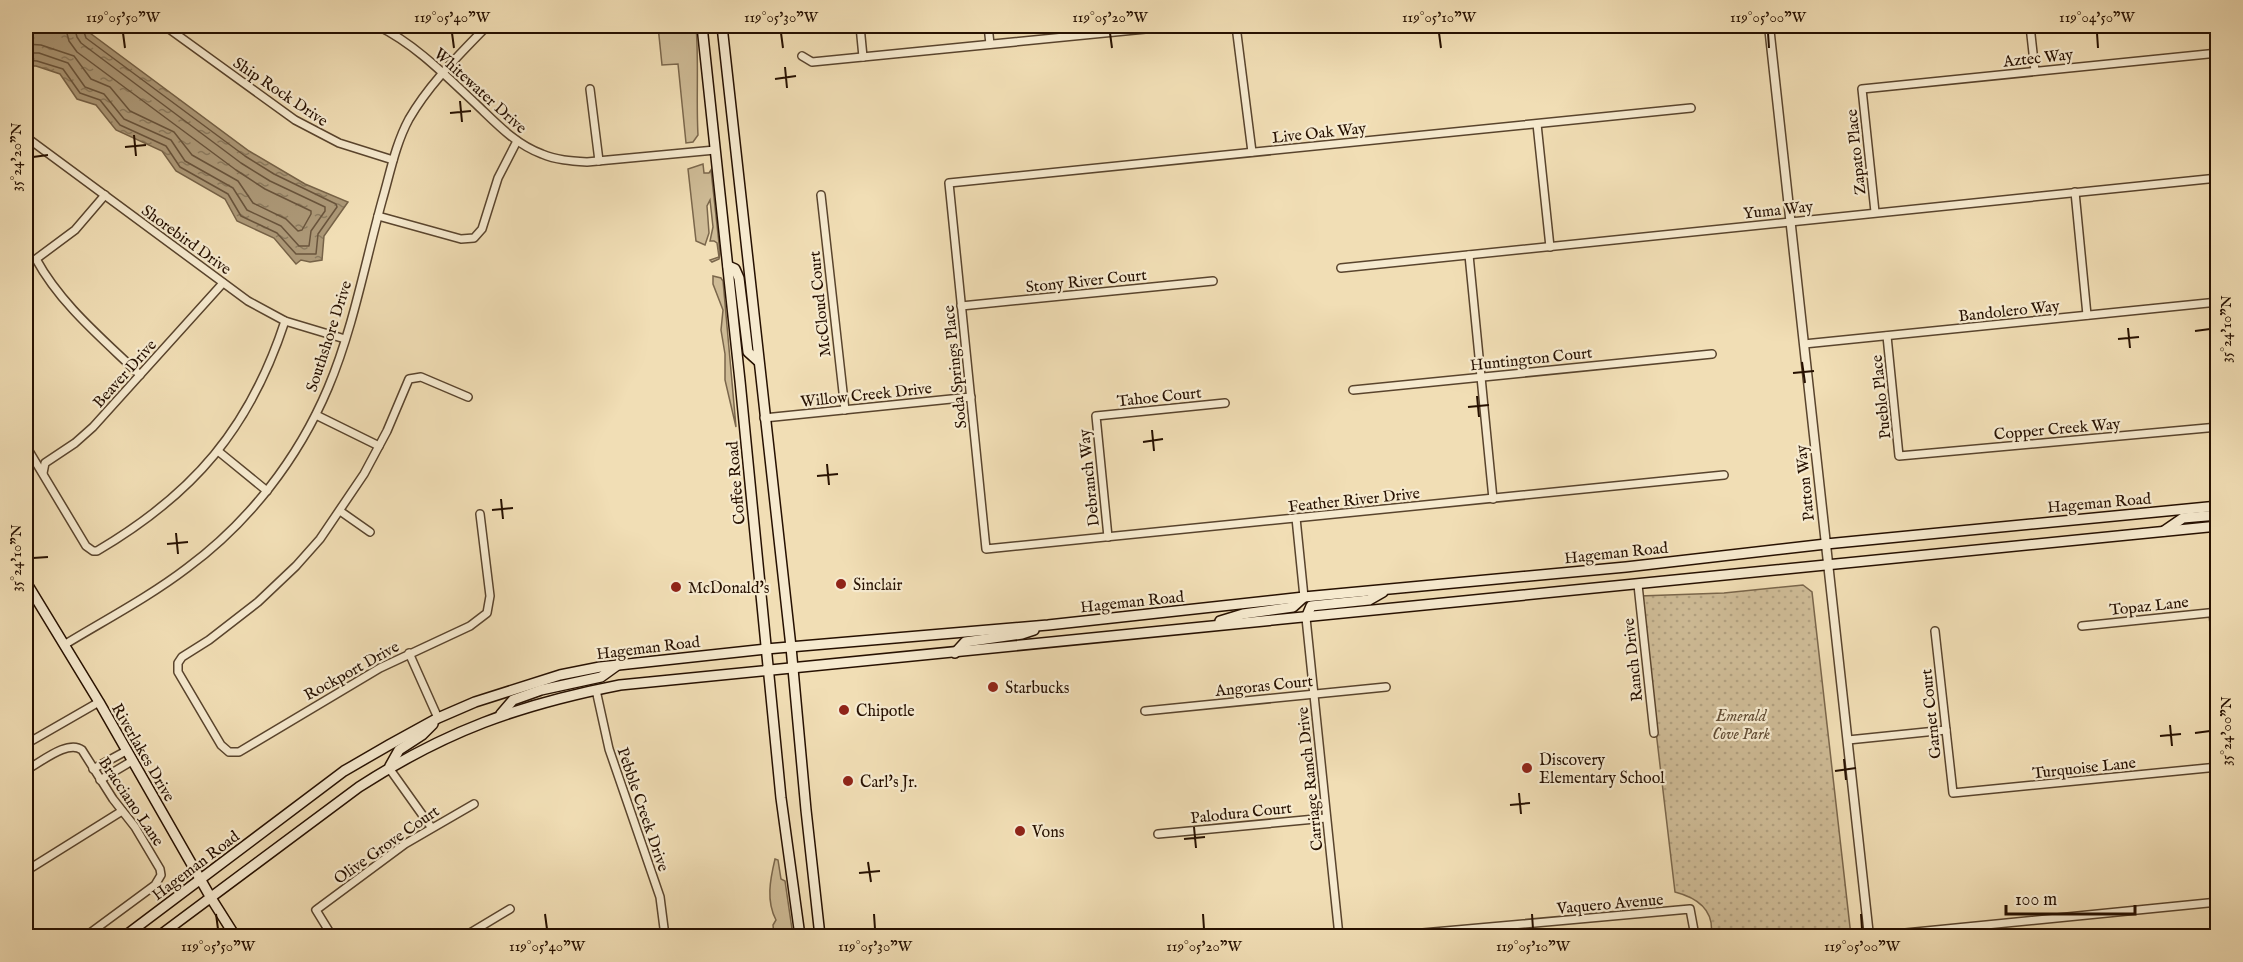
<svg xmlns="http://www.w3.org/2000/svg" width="2243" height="962" viewBox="0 0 2243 962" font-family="'IM FELL English',serif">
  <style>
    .green { fill: #cebb96; stroke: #7a664b; stroke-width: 1.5 }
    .park { fill: url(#park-dots); stroke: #7a664b; stroke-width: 1.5 }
    .water { fill: url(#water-ripples); stroke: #766247; stroke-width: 1.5 }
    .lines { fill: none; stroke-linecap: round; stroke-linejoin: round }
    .shore { stroke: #69543c; stroke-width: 1.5 }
    .minor-casing { stroke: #59442d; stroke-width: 10 }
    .tertiary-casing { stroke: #59442d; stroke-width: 11 }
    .secondary-casing { stroke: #261000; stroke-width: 12 }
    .minor { stroke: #f6eacf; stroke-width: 7 }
    .tertiary { stroke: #f6eacf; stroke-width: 8 }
    .secondary { stroke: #f6eacf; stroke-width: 9 }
    .ticks { fill: none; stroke: #261000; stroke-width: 2 }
    .poi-dot { fill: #8f2418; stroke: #f6eacf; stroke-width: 2 }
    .labels { text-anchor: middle; stroke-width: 4.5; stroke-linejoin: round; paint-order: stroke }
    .street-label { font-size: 16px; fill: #261000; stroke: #f6eacf }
    .poi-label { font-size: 16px; fill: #261000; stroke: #f6eacf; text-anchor: start }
    .park-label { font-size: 16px; font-style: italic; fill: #614c34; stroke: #f6eacf }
    .neatline { fill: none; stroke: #261000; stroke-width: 2 }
    .ticks-label { font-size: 15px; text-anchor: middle; fill: #261000 }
  </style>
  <defs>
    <pattern id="park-dots" width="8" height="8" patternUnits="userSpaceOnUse" patternTransform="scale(1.5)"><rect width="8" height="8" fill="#cebb96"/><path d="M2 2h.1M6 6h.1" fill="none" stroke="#b1a080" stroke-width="1.8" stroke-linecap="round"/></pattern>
    <pattern id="water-ripples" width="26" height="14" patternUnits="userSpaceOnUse" patternTransform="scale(1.5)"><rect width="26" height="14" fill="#ac9877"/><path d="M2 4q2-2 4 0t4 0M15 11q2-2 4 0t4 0" fill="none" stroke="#8c7b5f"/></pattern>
  </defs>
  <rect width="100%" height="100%" fill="#f1deb5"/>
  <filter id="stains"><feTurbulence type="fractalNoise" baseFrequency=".00333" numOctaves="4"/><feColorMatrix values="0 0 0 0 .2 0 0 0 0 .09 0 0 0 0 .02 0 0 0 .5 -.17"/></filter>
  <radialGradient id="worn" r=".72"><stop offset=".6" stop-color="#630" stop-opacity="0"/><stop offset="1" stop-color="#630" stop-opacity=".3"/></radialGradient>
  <g class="green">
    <path d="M 658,26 L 696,26 C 699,62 696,99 698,135 L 693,142 L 686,143 L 678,64 L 662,65 Z"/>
    <polygon points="703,164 704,173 709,173 711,170 720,253 719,259 712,262 710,260 719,257 717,243 714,241 710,241 713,227 710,200 707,206 709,233 705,245 696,241 688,169"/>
    <polygon points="713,276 721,278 723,281 736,427 725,380 725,354 721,330 723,310 713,284"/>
    <path d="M 775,859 L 778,860 L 781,879 L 785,881 L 793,936 L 774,936 L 773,925 L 776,920 C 766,901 770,880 775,859 Z"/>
  </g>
  <path class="park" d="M 1803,585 L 1812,592 L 1851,936 L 1711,936 C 1715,910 1698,898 1675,892 L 1640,596 L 1724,593 Z"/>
  <polygon class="water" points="26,26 87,26 90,33 249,151 305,184 348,202 324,236 322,260 310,262 301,260 296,264 274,238 237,221 225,199 176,171 162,151 116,130 96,105 77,99 60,74 36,66 26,66"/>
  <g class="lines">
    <g class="shore">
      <polyline points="26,44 41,45 74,56 91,79 110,87 130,111 174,132 192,155 238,181 253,203 286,219 298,231 302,230 311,214 311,211 265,189 236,170 77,52 69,41 65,26"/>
      <polyline points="26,53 39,53 68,63 85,87 104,94 124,119 171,140 185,161 233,188 247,210 281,226 299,246 309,246 311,231 325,211 325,207 270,181 241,163 81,43 77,37 74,26"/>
      <polyline points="26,60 37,61 63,69 80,93 100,100 120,125 166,146 180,167 228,194 241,216 277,233 296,254 316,254 318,234 337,207 336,204 274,174 245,156 86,38 82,26"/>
    </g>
    <g class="minor-casing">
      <g id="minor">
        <polyline points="165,26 295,120 339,143 393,160"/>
        <path d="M 378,26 C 415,44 446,76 476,104 C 496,123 515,144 542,154 C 556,160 571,161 587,162 L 715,150"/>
        <polyline points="860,26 863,57"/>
        <polyline points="988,26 990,44"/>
        <polyline points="1236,26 1252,152"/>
        <polyline points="2030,26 2035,71"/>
        <polyline points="802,56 812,62 1176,26"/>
        <polyline points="590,89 599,161"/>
        <polyline points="1691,108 949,183 986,549 1724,475"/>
        <polyline points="1537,124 1550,247"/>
        <polyline points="26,137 248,301 285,321 345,339"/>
        <polyline points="2075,192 2087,315"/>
        <path d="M 105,195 L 75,230 L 36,259 C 61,305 103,339 140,375"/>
        <polyline points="821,195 845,410"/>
        <polyline points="1875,212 1862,89 2218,53"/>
        <polyline points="378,216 461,239 474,238 482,229 498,178 517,141"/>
        <polyline points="1469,255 1493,499"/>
        <polyline points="1341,268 2218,178"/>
        <polyline points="961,306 1213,281"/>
        <polyline points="1887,336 1899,456 2218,427"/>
        <polyline points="1804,344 2218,302"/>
        <polyline points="1353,390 1712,354"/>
        <polyline points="468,397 421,377 409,379 387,431 364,474 320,539 296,566 258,602 209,640 182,657 178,663 178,672 221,745 229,752 239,752 380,668 470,626 487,613 490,596 480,514"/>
        <polyline points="316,415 379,446"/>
        <polyline points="764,418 971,397"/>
        <path d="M 26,446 L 86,546 L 93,551 L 97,551 C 194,494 250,428 285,321"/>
        <polyline points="218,451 267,491"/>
        <polyline points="43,473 45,463 75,443 93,427 223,283"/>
        <polyline points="340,511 370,532"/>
        <polyline points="1296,518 1304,597"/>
        <polyline points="1108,537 1096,416 1225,403"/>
        <polyline points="1638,585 1654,733"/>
        <polyline points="2213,613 2218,656"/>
        <polyline points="1306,618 1339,936"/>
        <polyline points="2082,626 2218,612"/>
        <polyline points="1935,631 1953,793 2218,767"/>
        <path d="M 64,645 C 105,620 149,597 187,568 C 249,522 298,459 328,388 C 353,329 365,263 382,201 C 390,174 395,145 409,119 C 429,84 459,55 487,26"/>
        <polyline points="409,653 438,718"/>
        <polyline points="596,690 609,749 660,897 665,936"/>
        <polyline points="1145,711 1386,687"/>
        <polyline points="1848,740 1946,730"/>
        <polyline points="26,744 99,702"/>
        <polyline points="389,768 431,827"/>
        <polyline points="93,769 126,751"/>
        <path d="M 26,770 C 40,763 68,739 82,750 L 113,799 L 135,827 L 160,869 L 161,875 L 155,885 L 86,936"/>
        <polyline points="100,780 132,761"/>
        <polyline points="1158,834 1326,818"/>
        <polyline points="26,871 122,811"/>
        <polyline points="332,936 316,910 405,844 474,804"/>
        <polyline points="465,936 510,909"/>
        <polyline points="1389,936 1690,909 1695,936"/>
        <polyline points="1875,936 2218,902"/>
      </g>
    </g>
    <g class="tertiary-casing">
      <polyline id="tertiary" points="1769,26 1869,936"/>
    </g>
    <g class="secondary-casing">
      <g id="secondary">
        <polyline points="702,26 740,381 781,798 800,936"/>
        <polyline points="722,26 791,647 806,810 820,936"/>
        <polyline points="728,266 735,269 739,278 748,352 758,361"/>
        <polyline points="2164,531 2183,518 2218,515"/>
        <polyline points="26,582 99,702 211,898 235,936"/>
        <polyline points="1306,618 1311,606 1369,600 1383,592"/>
        <polyline points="1220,621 1243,614 1293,607 1304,597"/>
        <polyline points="955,653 965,642 1022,634 1034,630"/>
        <polyline points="501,714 513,700 541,690 601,677 619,664"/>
        <polyline points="390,766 399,750 422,735 433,724"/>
        <polyline points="125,936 344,771 389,745 438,718 475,702 560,675 600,667 766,649 1048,625 1304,597 1626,567 1826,544 2218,506"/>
        <path d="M 159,936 L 359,787 C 446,731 518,705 620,685 L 2218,526"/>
      </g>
    </g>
    <use href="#minor" class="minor"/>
    <use href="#tertiary" class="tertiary"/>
    <use href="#secondary" class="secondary"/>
  </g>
  <path class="ticks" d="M 123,33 L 125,48M 452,33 L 454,48M 781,33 L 783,48M 1110,33 L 1112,48M 1439,33 L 1441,48M 1768,33 L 1769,48M 2097,33 L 2098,48M 785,67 L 787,88M 775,79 L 796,76M 460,101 L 462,122M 450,113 L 471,111M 134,135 L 136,156M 125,147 L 146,145M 33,157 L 48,155M 2128,328 L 2130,348M 2195,331 L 2210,329M 2118,339 L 2139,337M 1802,362 L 1805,383M 1793,373 L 1814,371M 1477,396 L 1479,417M 1468,407 L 1489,405M 1152,430 L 1154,451M 1143,442 L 1163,439M 827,464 L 829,485M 817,476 L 838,474M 501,499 L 503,519M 492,510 L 513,508M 176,533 L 178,554M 167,544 L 188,542M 33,558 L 48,557M 2170,725 L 2172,746M 2195,733 L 2210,731M 2160,736 L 2181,734M 1844,759 L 1846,780M 1835,771 L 1856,768M 1519,793 L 1521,814M 1510,805 L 1530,803M 1194,827 L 1196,848M 1184,839 L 1205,837M 868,862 L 871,882M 859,873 L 880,871M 216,914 L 218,929M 545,914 L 547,929M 874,914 L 875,929M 1203,914 L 1204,929M 1532,914 L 1533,929M 1861,914 L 1862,929"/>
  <g class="poi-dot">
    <circle cx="841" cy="584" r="6"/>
    <circle cx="676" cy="587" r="6"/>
    <circle cx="993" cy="687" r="6"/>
    <circle cx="844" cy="710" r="6"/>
    <circle cx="1527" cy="768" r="6"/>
    <circle cx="848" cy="781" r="6"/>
    <circle cx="1020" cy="831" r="6"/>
  </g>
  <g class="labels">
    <g class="street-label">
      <text transform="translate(2038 57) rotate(-6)" y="6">Aztec Way</text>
      <text transform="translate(481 90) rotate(42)" y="6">Whitewater Drive</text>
      <text transform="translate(281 91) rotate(34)" y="6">Ship Rock Drive</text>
      <text transform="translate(1319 132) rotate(-6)" y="6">Live Oak Way</text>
      <text transform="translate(1855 152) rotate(-96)" y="6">Zapato Place</text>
      <text transform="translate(1778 209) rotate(-6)" y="6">Yuma Way</text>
      <text transform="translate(187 239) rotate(36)" y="6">Shorebird Drive</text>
      <text transform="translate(1086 280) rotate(-6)" y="6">Stony River Court</text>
      <text transform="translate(819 304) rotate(-96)" y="6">McCloud Court</text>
      <text transform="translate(2009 310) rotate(-6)" y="6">Bandolero Way</text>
      <text transform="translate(328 336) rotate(-72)" y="6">Southshore Drive</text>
      <text transform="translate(1531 358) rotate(-6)" y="6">Huntington Court</text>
      <text transform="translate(954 367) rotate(-96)" y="6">Soda Springs Place</text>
      <text transform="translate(124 373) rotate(-48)" y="6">Beaver Drive</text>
      <text transform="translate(866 394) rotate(-6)" y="6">Willow Creek Drive</text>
      <text transform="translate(1159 396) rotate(-6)" y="6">Tahoe Court</text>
      <text transform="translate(1880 397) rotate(-96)" y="6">Pueblo Place</text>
      <text transform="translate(2057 428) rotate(-5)" y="6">Copper Creek Way</text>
      <text transform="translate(1088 478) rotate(-96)" y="6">Debranch Way</text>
      <text transform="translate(735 483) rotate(-95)" y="6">Coffee Road</text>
      <text transform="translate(1804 483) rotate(-96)" y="6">Patton Way</text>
      <text transform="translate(1354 499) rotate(-6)" y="6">Feather River Drive</text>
      <text transform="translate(2099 502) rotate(-5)" y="6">Hageman Road</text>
      <text transform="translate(1616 552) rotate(-6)" y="6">Hageman Road</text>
      <text transform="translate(1132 601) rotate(-6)" y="6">Hageman Road</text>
      <text transform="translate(2149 605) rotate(-6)" y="6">Topaz Lane</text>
      <text transform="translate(648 647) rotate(-7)" y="6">Hageman Road</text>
      <text transform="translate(1632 660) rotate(-96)" y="6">Ranch Drive</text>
      <text transform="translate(351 670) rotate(-29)" y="6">Rockport Drive</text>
      <text transform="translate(1264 685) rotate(-6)" y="6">Angoras Court</text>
      <text transform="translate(1930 714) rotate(-96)" y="6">Garnet Court</text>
      <text transform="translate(144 752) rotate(60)" y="6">Riverlakes Drive</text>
      <text transform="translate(2084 767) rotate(-6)" y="6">Turquoise Lane</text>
      <text transform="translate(1309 779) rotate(-96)" y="6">Carriage Ranch Drive</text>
      <text transform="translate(132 801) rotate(56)" y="6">Bracciano Lane</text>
      <text transform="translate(644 809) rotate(71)" y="6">Pebble Creek Drive</text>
      <text transform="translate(1241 812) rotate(-6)" y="6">Palodura Court</text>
      <text transform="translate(386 844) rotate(-35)" y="6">Olive Grove Court</text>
      <text transform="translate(195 865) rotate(-37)" y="6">Hageman Road</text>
      <text transform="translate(1610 903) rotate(-5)" y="6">Vaquero Avenue</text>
    </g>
    <g class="poi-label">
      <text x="853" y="590">Sinclair</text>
      <text x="688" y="593">McDonald's</text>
      <text x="1005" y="693">Starbucks</text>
      <text x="856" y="716">Chipotle</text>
      <text x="1539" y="765">Discovery<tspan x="1539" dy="18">Elementary School</tspan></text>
      <text x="860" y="787">Carl's Jr.</text>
      <text x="1032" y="837">Vons</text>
    </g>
    <g class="park-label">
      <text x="1741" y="721">Emerald<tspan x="1741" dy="18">Cove Park</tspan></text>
    </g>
  </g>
  <rect width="2243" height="962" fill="none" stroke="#f1deb5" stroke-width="66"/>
  <path d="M2006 905v9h129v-9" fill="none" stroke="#261000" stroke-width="3"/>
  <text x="2015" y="905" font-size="18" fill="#261000" stroke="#f6eacf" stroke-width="4.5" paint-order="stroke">100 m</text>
  <rect x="33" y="33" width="2177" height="896" class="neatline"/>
  <g class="ticks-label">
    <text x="123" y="22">119°05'50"W</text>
    <text x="452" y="22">119°05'40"W</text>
    <text x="781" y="22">119°05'30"W</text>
    <text x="1110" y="22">119°05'20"W</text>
    <text x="1439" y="22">119°05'10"W</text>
    <text x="1768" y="22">119°05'00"W</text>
    <text x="2097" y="22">119°04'50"W</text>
    <text transform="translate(16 157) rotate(-90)" y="5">35°24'20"N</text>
    <text transform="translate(2226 329) rotate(-90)" y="5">35°24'10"N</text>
    <text transform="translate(16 558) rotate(-90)" y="5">35°24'10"N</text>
    <text transform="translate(2226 731) rotate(-90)" y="5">35°24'00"N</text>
    <text x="218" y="951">119°05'50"W</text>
    <text x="547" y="951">119°05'40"W</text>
    <text x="875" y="951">119°05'30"W</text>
    <text x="1204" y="951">119°05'20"W</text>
    <text x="1533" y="951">119°05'10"W</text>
    <text x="1862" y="951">119°05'00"W</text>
  </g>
  <rect width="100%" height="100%" filter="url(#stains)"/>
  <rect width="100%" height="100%" fill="url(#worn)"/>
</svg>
